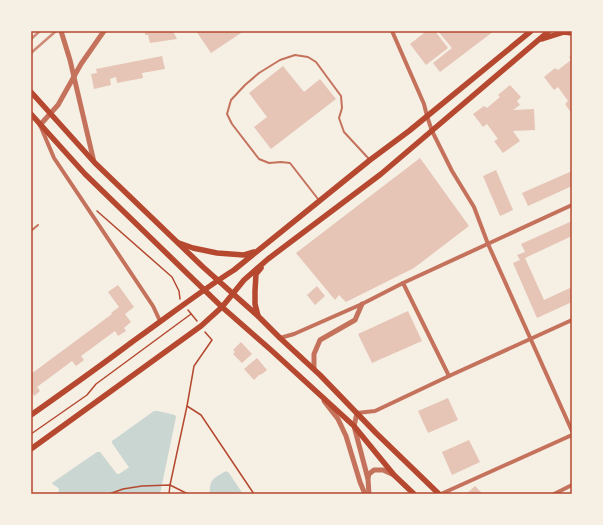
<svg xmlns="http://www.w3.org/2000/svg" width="603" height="525" viewBox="0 0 603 525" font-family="'Public Sans',sans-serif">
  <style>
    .water { fill: #c9d6d2 }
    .building { fill: #e6c5b7 }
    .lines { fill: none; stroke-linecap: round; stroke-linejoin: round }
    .path { stroke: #b5482f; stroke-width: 1.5 }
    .service { stroke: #c5725c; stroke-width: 2 }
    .minor { stroke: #c5725c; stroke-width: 4 }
    .tertiary { stroke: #c5725c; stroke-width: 5 }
    .secondary { stroke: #b5482f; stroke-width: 5.5 }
    .rail { stroke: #cf8b77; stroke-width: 2.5 }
    .neatline { fill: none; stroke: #b5482f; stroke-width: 1.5 }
  </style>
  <rect width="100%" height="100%" fill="#f6efe4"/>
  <g class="water">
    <path d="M 154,411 L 158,411 L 175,415 L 176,417 L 160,494 L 58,494 L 59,489 C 57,486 54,486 52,483 L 97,452 L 100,452 L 117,474 L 119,474 L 128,468 L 129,467 L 128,466 L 112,443 L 112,441 Z"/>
    <path d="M 226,471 L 229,473 L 243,494 L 210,494 C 209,479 214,478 226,471 Z"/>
  </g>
  <g class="building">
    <polygon points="145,31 173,31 177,39 150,43 148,35 145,35"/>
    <polygon points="196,31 244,31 211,53"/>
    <polygon points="422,31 435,31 448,48 426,65 410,44 424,33"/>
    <polygon points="438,31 494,31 440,72 433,63 452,48"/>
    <polygon points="572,55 572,114 565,104 568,101 558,87 554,90 544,77 555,68 558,70 571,60 569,57"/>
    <polygon points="162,56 165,69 142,73 143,78 117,83 116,77 110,79 111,85 94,89 91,74 97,73 96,69"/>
    <polygon points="283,66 304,92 320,79 336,99 271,149 254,127 267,117 249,93"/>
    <polygon points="510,85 521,97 517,101 520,105 513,110 534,109 535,130 513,131 520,141 503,153 494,141 498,139 487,124 483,127 473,114 484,106 487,108 500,97 498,95"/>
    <polygon points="420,158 469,226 414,268 346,302 339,295 335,300 296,253"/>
    <polygon points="496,170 513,210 500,216 483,176"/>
    <polygon points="572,171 572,186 528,206 522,193"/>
    <polygon points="572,221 572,236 525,258 544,300 572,287 572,302 537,318 513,263 520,260 517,255 525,252 521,244"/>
    <polygon points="118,285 134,307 125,314 131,322 124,328 126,331 118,336 115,331 81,356 84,360 76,366 72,361 37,387 40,391 34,396 32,392 31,393 31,374 112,314 111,313 119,307 108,292"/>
    <polygon points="317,286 325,296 315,305 307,295"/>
    <polygon points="408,311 422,341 372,363 358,334"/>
    <polygon points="241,342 252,354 242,363 233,354 235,352 233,350"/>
    <polygon points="257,358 267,370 262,374 259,375 254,380 244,369"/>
    <polygon points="448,398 458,420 428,433 418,411"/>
    <polygon points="469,440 480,462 452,475 442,452"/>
    <polygon points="475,486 483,494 466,494"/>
  </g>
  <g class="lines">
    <g class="path">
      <polyline points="97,211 172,277 179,291 180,299"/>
      <polyline points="188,310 197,321"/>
      <polyline points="187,406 201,415 254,494"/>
      <polyline points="31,434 87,395 96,384 191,314"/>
      <polyline points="109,494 123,489 142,486 170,485 188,494"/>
      <polyline points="169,494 170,485 187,406 194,366 212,340 205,332"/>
    </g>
    <g class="service">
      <polyline points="318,199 290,163 281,162 269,163 259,159 232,124 227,114 231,100 245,85 259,73 280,60 295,55 308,57 316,62 341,96 342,108 339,118 344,132 369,159"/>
      <polyline points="31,231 38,225"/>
    </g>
    <g class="minor">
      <polyline points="392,31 424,104 427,116 432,131 452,171 474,207 488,244 572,431"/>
      <polyline points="40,125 54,158 153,306 160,321"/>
      <polyline points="403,283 449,376"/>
      <polyline points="280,338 294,334 362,304 403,283 572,205"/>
      <polyline points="357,413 375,411 449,376 572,320"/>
      <polyline points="441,494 572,435"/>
      <polyline points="554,494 572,485"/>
    </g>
    <g class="tertiary">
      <polyline points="61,31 70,60 94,162"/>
      <polyline points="40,125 58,105 81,64 104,31"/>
      <polyline points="314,369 314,354 320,340 355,320 362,304"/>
      <polyline points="324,401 338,419 346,436 360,482 365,494"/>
      <polyline points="357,413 354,426 368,479 369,494"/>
      <polyline points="368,478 369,474 374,470 383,470 394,475"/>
    </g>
    <g class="secondary">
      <polyline points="542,39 564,32 572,33"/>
      <polyline points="31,92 95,163 203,267 258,316 280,338 320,375 376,433 439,494"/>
      <polyline points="31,114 85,174 193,279 222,307 271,350 354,426 394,475 414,494"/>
      <polyline points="179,243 193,248 217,253 244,255 254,252"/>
      <polyline points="258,316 255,304 255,291 256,274 261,268"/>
      <path d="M 31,415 C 65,391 99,367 132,342 C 166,318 199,292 234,270 L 370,160 L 409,131 L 531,31"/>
      <polyline points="31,449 201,326 222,307 244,280 268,259 381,174 549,31"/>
    </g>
    <g class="rail">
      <polyline points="31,39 40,31"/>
      <polyline points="31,53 56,31"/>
    </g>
  </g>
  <rect width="603" height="525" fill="none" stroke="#f6efe4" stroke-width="64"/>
  <rect x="32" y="32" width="539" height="461" class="neatline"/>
</svg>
